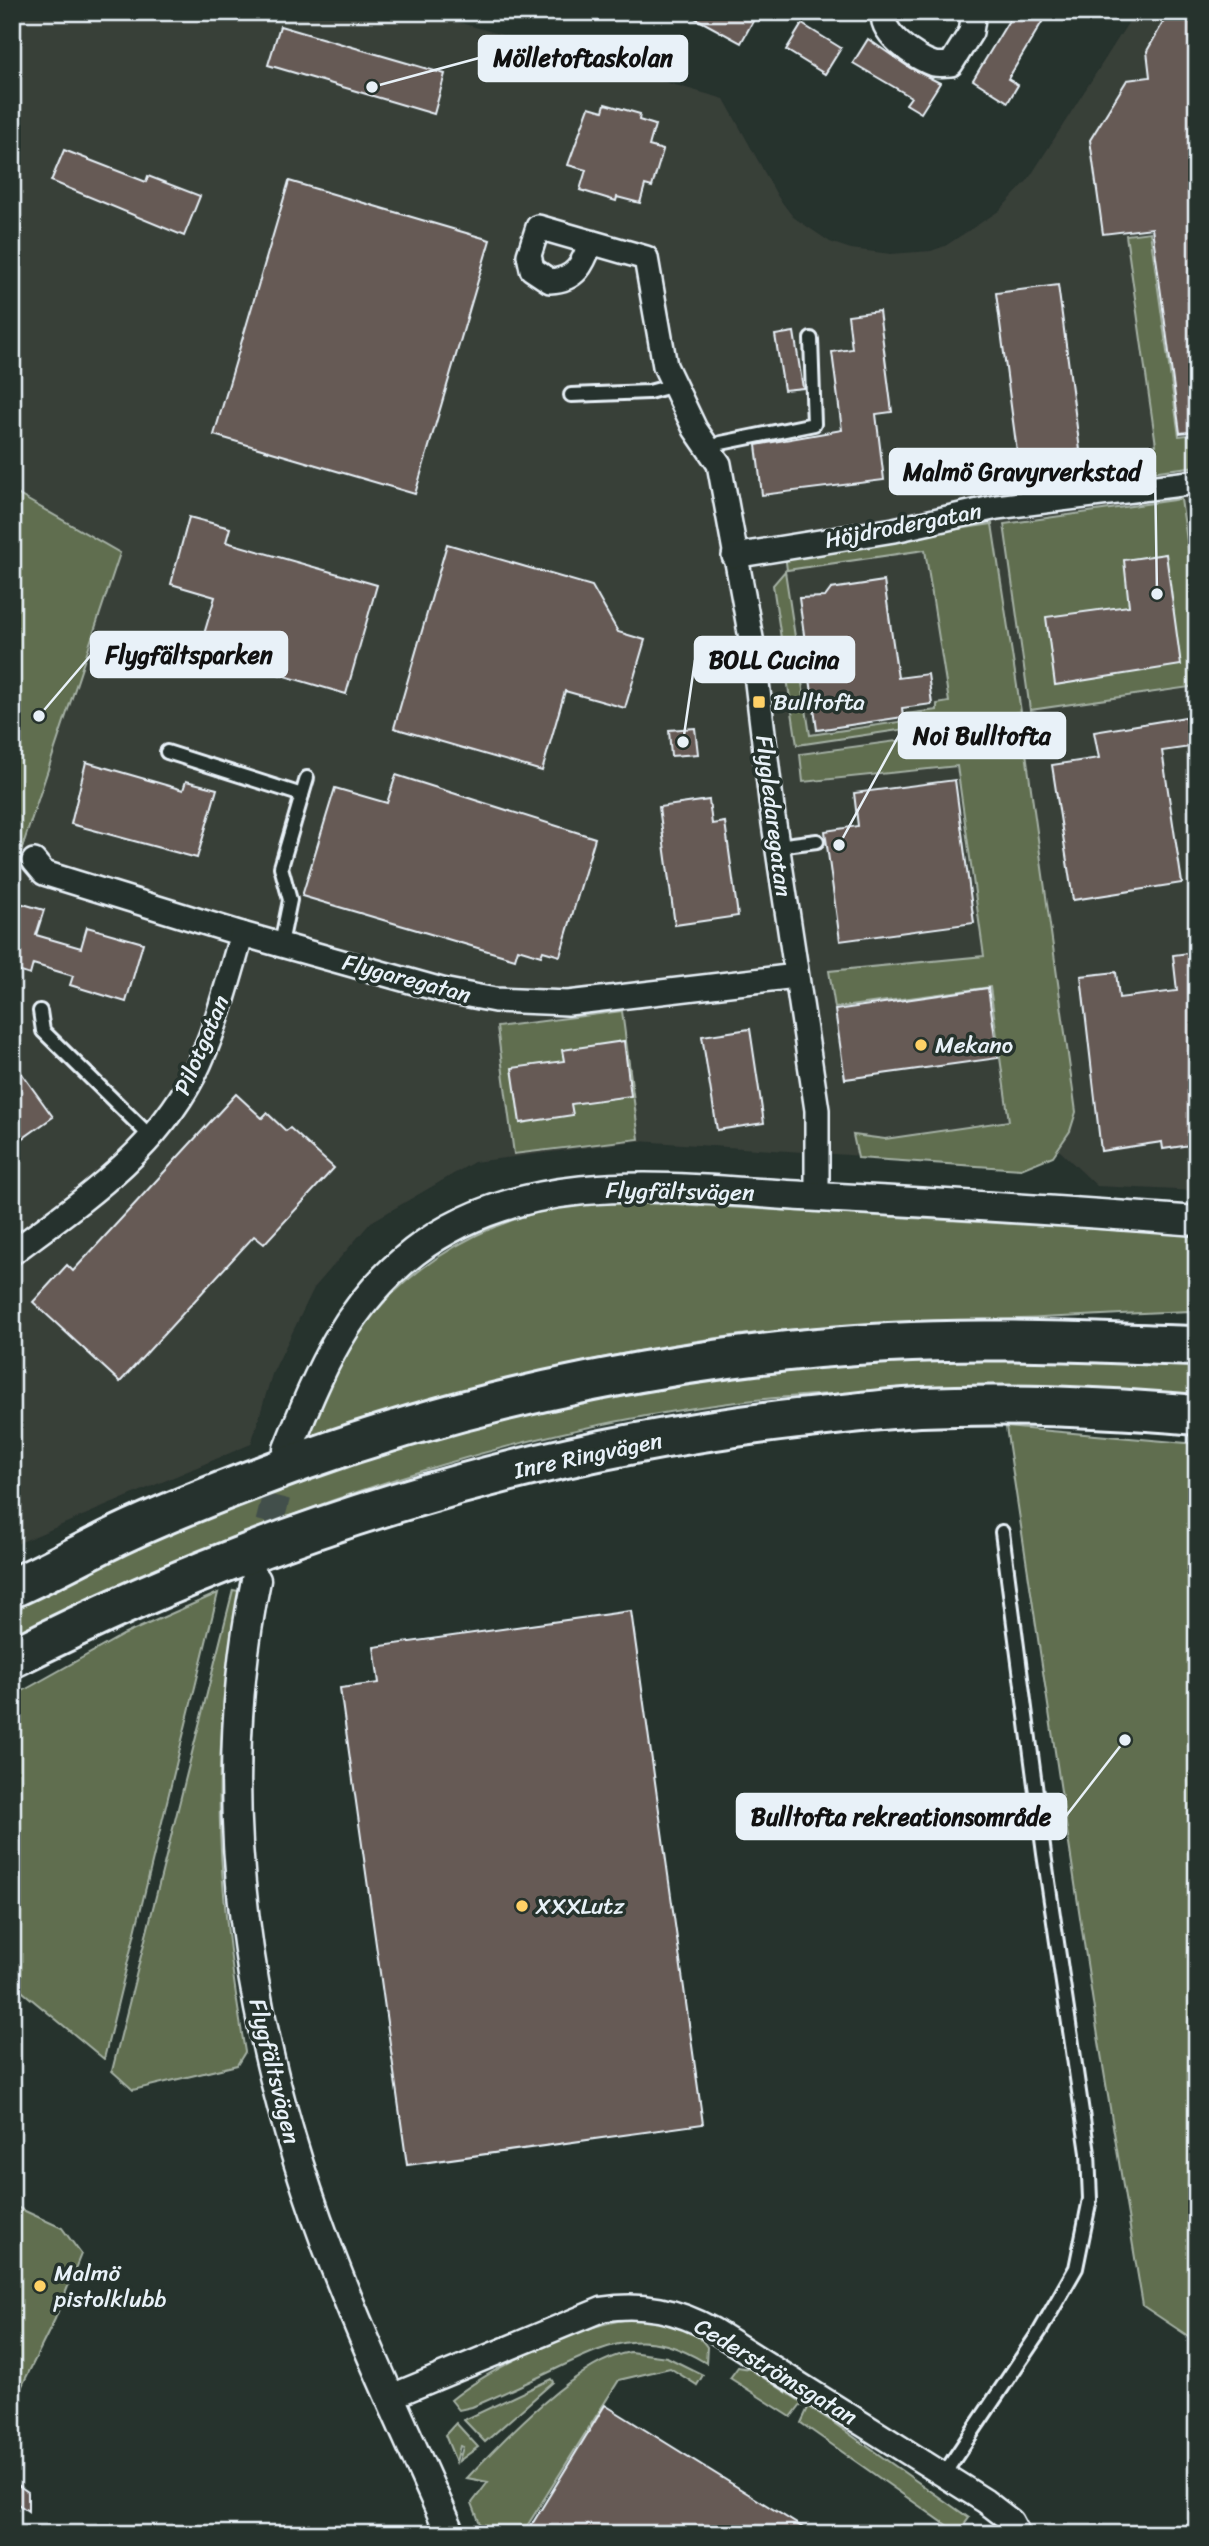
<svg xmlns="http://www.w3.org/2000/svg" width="1209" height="2546" viewBox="0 0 1209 2546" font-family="Sriracha,sans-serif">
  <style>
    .built { fill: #393f39 }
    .green { fill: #606e50; stroke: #a4b0a4; stroke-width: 2 }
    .building { fill: #665a55; stroke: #e8f1f8; stroke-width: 2 }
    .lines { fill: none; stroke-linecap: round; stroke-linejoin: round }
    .tertiary-tunnel { stroke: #43504b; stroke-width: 28; stroke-dasharray: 28 14; stroke-linecap: butt }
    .service-casing { stroke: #e8f1f8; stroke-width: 18 }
    .minor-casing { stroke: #e8f1f8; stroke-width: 28 }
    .tertiary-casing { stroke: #e8f1f8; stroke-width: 33 }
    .motorway-casing { stroke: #e8f1f8; stroke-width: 44 }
    .service { stroke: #26332d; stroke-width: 12 }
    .minor { stroke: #26332d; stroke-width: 23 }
    .tertiary { stroke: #26332d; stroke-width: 28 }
    .motorway { stroke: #26332d; stroke-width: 38 }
    .poi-dot { fill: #ffd166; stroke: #26332d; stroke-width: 2.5 }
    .labels { text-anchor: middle; stroke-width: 7; stroke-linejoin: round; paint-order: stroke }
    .street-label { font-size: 23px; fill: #e8f1f8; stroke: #26332d }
    .poi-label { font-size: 23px; fill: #e8f1f8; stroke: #26332d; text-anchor: start }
    .leader { fill: none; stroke: #e8f1f8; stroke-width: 2.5 }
    .callout-dot { fill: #e8f1f8; stroke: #26332d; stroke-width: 2.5 }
    .callout { fill: #e8f1f8; stroke: #e8f1f8; stroke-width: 2.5 }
    .callout-label { font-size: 24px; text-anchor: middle; font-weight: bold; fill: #111 }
  </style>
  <rect width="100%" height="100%" fill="#26332d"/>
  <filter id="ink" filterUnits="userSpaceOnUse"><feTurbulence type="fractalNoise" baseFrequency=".0143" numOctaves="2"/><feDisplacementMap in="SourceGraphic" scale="14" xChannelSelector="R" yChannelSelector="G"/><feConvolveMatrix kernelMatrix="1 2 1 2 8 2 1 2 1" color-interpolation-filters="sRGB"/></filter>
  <g filter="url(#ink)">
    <polygon class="built" points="12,12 423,12 724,99 778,197 793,217 830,242 851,249 891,254 931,251 945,246 999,211 1028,180 1135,12 1197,12 1197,1191 1097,1186 1060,1151 999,1165 638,1141 474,1162 371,1222 314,1288 272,1374 251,1444 12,1546 12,878 119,553 12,491"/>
    <g class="green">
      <polygon points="1150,232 1179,436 1197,434 1197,466 1143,473 1139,448 1156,445 1126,235"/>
      <polygon points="12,491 120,553 12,878"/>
      <polygon points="1181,499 1197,611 1197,686 1030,710 1004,524"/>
      <polygon points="992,524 1021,712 797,745 773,585 785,571 810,735 906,721 906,714 937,710 937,704 949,702 925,550 787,570 785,554"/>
      <polygon points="1022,724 1076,1112 1070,1131 1053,1156 1021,1169 858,1158 853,1135 885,1139 1009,1121 990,987 835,1008 829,971 984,956 957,766 803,782 800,754"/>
      <polygon points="622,1011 639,1139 514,1154 497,1027"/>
      <path d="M 614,1203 L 676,1204 L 1197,1235 L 1197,1311 C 1124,1313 1052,1318 979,1321 C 926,1323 873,1323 820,1327 C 647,1340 472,1383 308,1439 C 319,1411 329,1382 344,1356 C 390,1277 472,1224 561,1207 C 578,1204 597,1204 614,1203 Z"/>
      <path d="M 875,1358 L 1197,1362 L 1197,1397 C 1042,1394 883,1383 729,1403 C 477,1436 238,1525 12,1639 L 12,1601 L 242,1499 L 454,1430 L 645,1387 Z"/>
      <polygon points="1006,1427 1197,1444 1197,2342 1143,2306 1098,2036"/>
      <path d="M 233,1590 L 239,1591 C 234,1630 228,1668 224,1707 C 212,1822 226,1939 245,2052 L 237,2065 L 133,2090 L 112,2071 Z"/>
      <polygon points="218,1593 104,2059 12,1983 12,1697 123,1635"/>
      <polygon points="12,2205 62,2228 81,2254 55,2319 12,2406"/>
      <path d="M 637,2319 C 660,2321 693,2325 707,2347 L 706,2363 C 648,2328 617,2340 560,2367 C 531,2381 502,2394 472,2407 L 459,2410 L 451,2400 C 490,2368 587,2320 637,2319 Z"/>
      <path d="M 630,2352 L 667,2357 L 703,2375 L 697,2385 L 670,2368 L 619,2380 L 522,2534 L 484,2534 L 472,2503 L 488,2482 L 467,2478 C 504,2439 577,2361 630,2352 Z"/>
      <polygon points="738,2367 750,2369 831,2421 969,2518 958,2533 801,2423 808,2408 801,2404 791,2417 730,2378"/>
      <polygon points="551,2379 553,2382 485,2442 464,2420"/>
      <polygon points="456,2423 478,2447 459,2461 463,2447 460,2446 456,2462 445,2435"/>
    </g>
    <g class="building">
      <polygon points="684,12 758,12 741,43"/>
      <polygon points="1014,12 1048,12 1008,79 1018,85 1008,102 973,80"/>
      <polygon points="1169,12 1197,12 1197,431 1180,433 1152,228 1103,234 1090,140 1127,80 1150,77 1147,51"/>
      <polygon points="802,24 841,48 825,74 786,50"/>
      <polygon points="280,26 445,74 434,114 268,65"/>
      <polygon points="868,39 910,68 940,83 921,113 906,104 911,97 853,63"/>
      <polygon points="605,104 640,114 639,120 655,125 649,146 663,150 652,187 645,185 640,203 617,197 616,201 580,190 586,170 568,165 589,107 603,111"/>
      <polygon points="64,150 146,182 148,176 200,196 184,236 51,181"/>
      <polygon points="289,181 490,240 415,494 214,435"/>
      <polygon points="1058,285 1080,450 1018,459 996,293"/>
      <polygon points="879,311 892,412 876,414 884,480 762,495 756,445 842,430 832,352 852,349 848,315"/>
      <polygon points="794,332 803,388 784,390 775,335"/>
      <polygon points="189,517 230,528 226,542 377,585 346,694 199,651 215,597 171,584"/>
      <polygon points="447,544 592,586 618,632 645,640 625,708 565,691 542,771 394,728"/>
      <polygon points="1166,554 1181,665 1055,685 1046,617 1129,606 1124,560"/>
      <polygon points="884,581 898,678 928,674 932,704 902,708 903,717 817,730 799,598 825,597 831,589"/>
      <polygon points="1186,717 1190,747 1162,751 1182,883 1073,900 1052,765 1099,758 1094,732"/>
      <polygon points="695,728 698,754 671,756 669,730"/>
      <polygon points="86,762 183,790 186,781 217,789 197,858 71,824"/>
      <polygon points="396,775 595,838 560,956 543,951 541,956 518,949 515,959 302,896 335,788 387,803"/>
      <polygon points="955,780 974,923 840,941 825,831 858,826 854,793"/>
      <polygon points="709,800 712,824 725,822 738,916 675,925 659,807"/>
      <polygon points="16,902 44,910 36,935 81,948 87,927 143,943 126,1002 70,985 73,976 33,964 30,975 12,969 12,914"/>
      <polygon points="1197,952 1197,1144 1163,1149 1162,1142 1101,1151 1081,976 1116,972 1119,998 1177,991 1173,955"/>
      <polygon points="988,988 998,1058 845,1079 835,1010"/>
      <polygon points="750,1029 764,1123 717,1130 702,1036"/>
      <polygon points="624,1041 631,1096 571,1104 573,1115 520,1123 512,1068 564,1061 562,1050"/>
      <polygon points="12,1060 53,1117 12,1146"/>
      <polygon points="236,1094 262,1118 267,1113 286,1131 290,1128 334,1168 264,1244 254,1236 120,1382 33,1302 67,1265 73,1271"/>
      <polygon points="631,1611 703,2124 407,2165 340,1688 379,1683 374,1647"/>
      <polygon points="605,2405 813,2534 526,2534"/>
      <polygon points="18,2485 28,2492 28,2511 12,2500"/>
    </g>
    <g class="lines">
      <polyline class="tertiary-tunnel" points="259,1564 287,1454"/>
      <g class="service-casing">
        <g id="service">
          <polyline points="571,395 649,392 675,385"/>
          <polyline points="710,450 721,443 814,424 811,339"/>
          <polyline points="167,752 302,795"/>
          <polyline points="777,846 817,841"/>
          <polyline points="281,944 290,900 281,867 307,778"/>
          <polyline points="40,1011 43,1031 152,1138"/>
          <polyline points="944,2474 1040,2331 1076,2268 1090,2199 1088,2153 1044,1854 1002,1532"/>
        </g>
      </g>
      <g class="minor-casing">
        <g id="minor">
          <path d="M 884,12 C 878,32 916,59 934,64 C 939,65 946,64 951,64 L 971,32 L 974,12"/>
          <path d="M 591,242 C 583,264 576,280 550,281 L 532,269 L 529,255 L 538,227 L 646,258 L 665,366 L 695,429 L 719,464 L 753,649 L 773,817 L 817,1110 L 817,1197"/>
          <polyline points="734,556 894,530 997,507 1197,482"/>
          <polyline points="34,861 44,873 242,934 442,990 495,1000 568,1003 796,976"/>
          <path d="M 12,1253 C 81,1201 153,1154 194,1075 C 216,1031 228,981 242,934"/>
          <path d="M 390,2397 L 603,2309 C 643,2303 677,2310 713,2330 L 985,2501 L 1011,2521 L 1018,2534"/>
        </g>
      </g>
      <g class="tertiary-casing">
        <g id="tertiary">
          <path d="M 288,1449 C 319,1372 345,1306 414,1252 C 535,1159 697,1192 838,1198 C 958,1204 1077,1212 1197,1221"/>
          <path d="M 256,1580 C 210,1803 248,2035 327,2246 C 364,2344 409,2439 451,2534"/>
        </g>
      </g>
      <g class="motorway-casing">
        <g id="motorway">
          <path d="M 12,1588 C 48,1572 82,1553 117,1536 C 178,1507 242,1483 305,1460 C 485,1395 698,1353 889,1343 C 991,1337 1095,1343 1197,1346"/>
          <path d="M 12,1658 C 258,1533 524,1450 797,1419 C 838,1415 879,1409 920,1407 C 1012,1403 1105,1407 1197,1415"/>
        </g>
      </g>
      <use href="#service" class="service"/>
      <use href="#minor" class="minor"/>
      <use href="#tertiary" class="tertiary"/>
      <use href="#motorway" class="motorway"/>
    </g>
  </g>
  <g class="poi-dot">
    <rect x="752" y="695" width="14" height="14" rx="3.5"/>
    <circle cx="921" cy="1045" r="7"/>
    <circle cx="522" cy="1906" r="7"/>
    <circle cx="40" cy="2286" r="7"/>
  </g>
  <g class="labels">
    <g class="street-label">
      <text transform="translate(903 525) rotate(-11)" y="8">Höjdrodergatan</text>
      <text transform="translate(774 816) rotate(83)" y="8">Flygledaregatan</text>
      <text transform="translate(407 978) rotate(15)" y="8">Flygaregatan</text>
      <text transform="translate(201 1045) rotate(-67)" y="8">Pilotgatan</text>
      <text transform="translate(680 1191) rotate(1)" y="8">Flygfältsvägen</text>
      <text transform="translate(588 1455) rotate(-12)" y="8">Inre Ringvägen</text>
      <text transform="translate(275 2071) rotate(76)" y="8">Flygfältsvägen</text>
      <text transform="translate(776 2371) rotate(31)" y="8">Cederströmsgatan</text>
    </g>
    <g class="poi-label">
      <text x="773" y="710">Bulltofta</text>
      <text x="935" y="1053">Mekano</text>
      <text x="536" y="1914">XXXLutz</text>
      <text x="54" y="2281">Malmö<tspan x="54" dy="26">pistolklubb</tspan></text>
    </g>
  </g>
  <path class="leader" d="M372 87L479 58M1157 594L1155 472M39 716L91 655M683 742L695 660M839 845L899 735M1125 1740L1066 1816"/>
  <g class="callout-dot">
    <circle cx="372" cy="87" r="7"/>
    <circle cx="1157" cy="594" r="7"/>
    <circle cx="39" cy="716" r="7"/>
    <circle cx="683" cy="742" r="7"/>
    <circle cx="839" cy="845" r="7"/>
    <circle cx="1125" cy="1740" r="7"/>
  </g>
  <g class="callout">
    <rect x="479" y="36" width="208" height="45" rx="7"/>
    <rect x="890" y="449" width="265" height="45" rx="7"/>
    <rect x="91" y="632" width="196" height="45" rx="7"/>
    <rect x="695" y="637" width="159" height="45" rx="7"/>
    <rect x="899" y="713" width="166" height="45" rx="7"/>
    <rect x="737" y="1794" width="329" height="45" rx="7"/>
  </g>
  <g class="callout-label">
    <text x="583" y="66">Mölletoftaskolan</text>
    <text x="1022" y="480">Malmö Gravyrverkstad</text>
    <text x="189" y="663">Flygfältsparken</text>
    <text x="774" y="668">BOLL Cucina</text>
    <text x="982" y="744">Noi Bulltofta</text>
    <text x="901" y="1825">Bulltofta rekreationsområde</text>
  </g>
  <rect width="1209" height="2546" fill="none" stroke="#26332d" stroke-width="42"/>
  <rect x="21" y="21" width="1167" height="2504" fill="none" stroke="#e8f1f8" stroke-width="2.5" filter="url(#ink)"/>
</svg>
